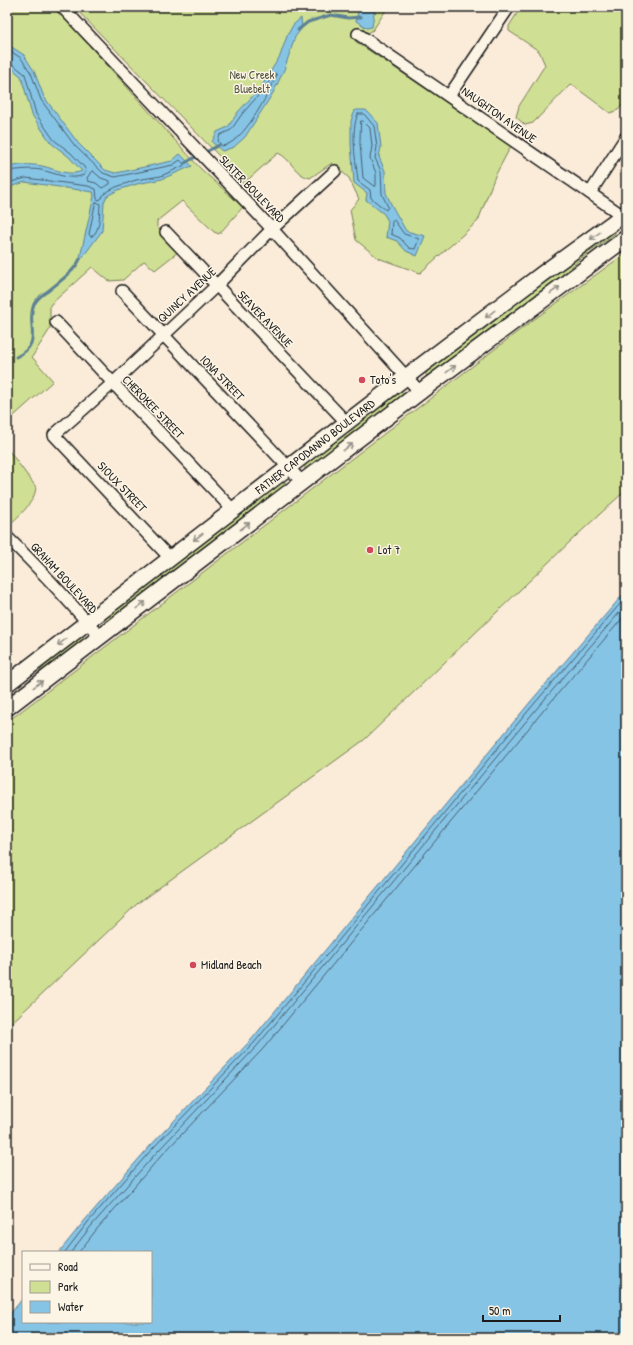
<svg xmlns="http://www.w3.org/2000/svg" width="633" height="1345" viewBox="0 0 633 1345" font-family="'Patrick Hand',sans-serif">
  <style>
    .green { fill: #cfdf93; stroke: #767e58 }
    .water { fill: #86c4e6; stroke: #5c8195 }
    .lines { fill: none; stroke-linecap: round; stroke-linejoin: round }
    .shore { stroke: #465f6d; stroke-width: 1 }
    .stream { stroke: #5c8195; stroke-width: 3 }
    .street-casing { stroke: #1c1c1c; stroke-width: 14 }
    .secondary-casing { stroke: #1c1c1c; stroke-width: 18 }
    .street { stroke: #fcf5e5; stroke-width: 11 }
    .secondary { stroke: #fcf5e5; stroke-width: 15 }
    .oneway { stroke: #97938b }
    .poi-dot { fill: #d1495b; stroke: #fcf5e5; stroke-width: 1.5 }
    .labels { text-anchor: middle; stroke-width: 3; stroke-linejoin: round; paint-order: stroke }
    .park-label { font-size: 12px; fill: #525640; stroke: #fcf5e5 }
    .street-label { font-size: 12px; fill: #1c1c1c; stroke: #fcf5e5 }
    .poi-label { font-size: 12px; fill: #1c1c1c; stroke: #fcf5e5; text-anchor: start }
  </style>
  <rect width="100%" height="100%" fill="#fbebd9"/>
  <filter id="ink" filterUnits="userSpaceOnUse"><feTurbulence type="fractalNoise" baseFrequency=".025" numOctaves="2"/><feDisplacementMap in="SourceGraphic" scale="8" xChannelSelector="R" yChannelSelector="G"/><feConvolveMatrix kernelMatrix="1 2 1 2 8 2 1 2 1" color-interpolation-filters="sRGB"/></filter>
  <g filter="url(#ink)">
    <g class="green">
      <polygon points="7,7 53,7 60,13 201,169 243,207 219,234 214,232 182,201 157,221 157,227 177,247 178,252 155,270 144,261 123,280 109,281 92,267 50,305 50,329 32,357 53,381 7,422"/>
      <path d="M 74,7 L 388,7 L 373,30 L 355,41 L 511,146 L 495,176 L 478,221 L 420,273 L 378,258 L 356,240 L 350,210 L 359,199 L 349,178 L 332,163 L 310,178 C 294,175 292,159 278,153 L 243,184 L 223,160 Z"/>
      <polygon points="521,7 626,7 626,101 618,110 610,113 571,84 533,123 525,125 516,117 519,106 545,65 539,51 509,31 509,26"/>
      <polygon points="613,232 615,232 615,234 579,260 550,286 430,377 426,375 426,371 528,292"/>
      <polygon points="626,253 626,490 575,537 364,740 138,903 7,1027 7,722 529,323"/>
      <polygon points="401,391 405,396 307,470 305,469 305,465 306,464"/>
      <path d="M 7,448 L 36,487 C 35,502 20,515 9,525 L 7,523 Z"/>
      <polygon points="284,482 286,483 286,486 107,623 105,622 105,617 281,483"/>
      <polygon points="82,636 85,639 7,700 7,698 36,675 53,657"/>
    </g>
    <g class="water">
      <polygon points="361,7 376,7 374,13 372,27 367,28 356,21 358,12"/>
      <polygon points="301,18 302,28 295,37 284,70 273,93 245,137 234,147 222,151 212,142 217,132 228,127 238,112 261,87 280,56 287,36 293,25"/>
      <path d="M 7,44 L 24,55 L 34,71 L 44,97 L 78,143 L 105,170 L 115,173 L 121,172 L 172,161 L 180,154 L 192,166 L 162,179 L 137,184 L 118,190 L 107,196 L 104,202 L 102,231 L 79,262 L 94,196 L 93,192 L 25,182 L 7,188 L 7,168 C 17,164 31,164 42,166 C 56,169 69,177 82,171 L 68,156 L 51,143 L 32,115 L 21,76 L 7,65 Z"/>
      <polygon points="355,110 366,110 378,123 381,147 379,157 385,171 386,193 392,206 406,231 425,236 417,256 406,251 397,241 386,237 388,221 384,214 366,200 367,193 354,183 351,144 351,121"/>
      <polygon points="626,591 626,1338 7,1338 7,1318 23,1298 23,1322 151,1322 151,1252 59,1252 85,1220 150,1146 251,1040 531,701"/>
    </g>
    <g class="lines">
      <g class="shore">
        <polyline points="7,49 21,58 31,73 41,100 75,146 103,173 115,177 173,165 180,160 184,164 183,166 161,176 136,180 116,187 105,193 100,200 97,199 96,189 88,186 26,178 7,183"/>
        <path d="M 7,62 L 11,63 L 25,74 L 36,114 L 54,140 L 71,153 L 84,167 L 86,171 L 84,175 C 68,181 56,173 41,170 C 30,168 18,170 7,171"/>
        <path d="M 275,73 L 277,75 C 268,94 243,144 222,146 L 218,141 L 220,135 L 231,130 L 242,114 L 264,89 Z"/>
        <path d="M 358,114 L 364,114 L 374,126 L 377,147 L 375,158 L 381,171 L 382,194 L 388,207 L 386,210 L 371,198 L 370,190 L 358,181 C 356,162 350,131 358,114 Z"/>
        <polygon points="361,121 363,121 370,128 372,146 370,158 376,173 376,185 375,187 363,178 360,143"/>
        <polygon points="93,171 101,178 110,181 110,184 102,188 96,183 88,181 87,178 91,172"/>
        <path d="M 97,202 L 100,204 C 99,215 101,231 91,237 L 89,234 L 95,205 Z"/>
        <polygon points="394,220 404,234 419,239 415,249 409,248 400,238 391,234 392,222"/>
        <polyline points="65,1252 88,1222 153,1148 254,1043 534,704 626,597"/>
        <polyline points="71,1252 92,1225 157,1152 257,1046 538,707 626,605"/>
        <polyline points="79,1252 97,1229 161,1156 262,1050 543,711 626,614"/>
      </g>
      <g class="stream">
        <polyline points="298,30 308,22 331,15 348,18 361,17"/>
        <polyline points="204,153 219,145"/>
        <polyline points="185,163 199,155"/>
        <path d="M 16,357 C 45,343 25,325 34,304 C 37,299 43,294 48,291 C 59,282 74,272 80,259"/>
      </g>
      <g class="street-casing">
        <g id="street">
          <polyline points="62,7 272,229 420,392"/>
          <polyline points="358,34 626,218"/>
          <polyline points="449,96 509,7"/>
          <polyline points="590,193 626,137"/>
          <polyline points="166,232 347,423"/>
          <polyline points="122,291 289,468 302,482"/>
          <polyline points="56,322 113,383 233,510"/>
          <path d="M 7,537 C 40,569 70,602 100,637"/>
          <polyline points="170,558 54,435 113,383 216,286 272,229 335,171"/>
        </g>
      </g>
      <g class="secondary-casing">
        <g id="secondary">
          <path id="s1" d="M 7,684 L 398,383 L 542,274 L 626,213"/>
          <polyline points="7,708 429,385 626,238"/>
        </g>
      </g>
      <use href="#street" class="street"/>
      <use href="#secondary" class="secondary"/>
    </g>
    <defs><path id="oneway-shaft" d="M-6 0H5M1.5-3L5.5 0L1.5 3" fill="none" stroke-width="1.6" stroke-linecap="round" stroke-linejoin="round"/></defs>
    <g class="oneway">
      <use href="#oneway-shaft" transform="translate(595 236) rotate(144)"/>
      <use href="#oneway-shaft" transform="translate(555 290) rotate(-37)"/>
      <use href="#oneway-shaft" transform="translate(490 314) rotate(142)"/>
      <use href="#oneway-shaft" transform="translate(451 369) rotate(-37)"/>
      <use href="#oneway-shaft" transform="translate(348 447) rotate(-37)"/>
      <use href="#oneway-shaft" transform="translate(245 526) rotate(-37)"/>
      <use href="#oneway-shaft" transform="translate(198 537) rotate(143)"/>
      <use href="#oneway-shaft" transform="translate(141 605) rotate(-37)"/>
      <use href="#oneway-shaft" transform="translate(62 642) rotate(142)"/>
      <use href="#oneway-shaft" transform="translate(38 684) rotate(-37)"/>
    </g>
  </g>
  <g class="poi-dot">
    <circle cx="362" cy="380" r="4"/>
    <circle cx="370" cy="550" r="4"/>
    <circle cx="193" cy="965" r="4"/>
  </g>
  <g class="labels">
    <g class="park-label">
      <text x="252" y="79">New Creek<tspan x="252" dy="14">Bluebelt</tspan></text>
    </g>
    <g class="street-label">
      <text transform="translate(499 115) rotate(35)" y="4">NAUGHTON AVENUE</text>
      <text transform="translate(252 189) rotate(46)" y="4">SLATER BOULEVARD</text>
      <text transform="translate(187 295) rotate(-43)" y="4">QUINCY AVENUE</text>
      <text transform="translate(265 319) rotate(46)" y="4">SEAVER AVENUE</text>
      <text transform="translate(222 378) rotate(46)" y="4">IONA STREET</text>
      <text transform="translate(153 407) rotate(46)" y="4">CHEROKEE STREET</text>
      <text dy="4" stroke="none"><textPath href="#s1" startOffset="389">FATHER CAPODANNO BOULEVARD</textPath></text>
      <text transform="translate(122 487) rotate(46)" y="4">SIOUX STREET</text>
      <text transform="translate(64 578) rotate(47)" y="4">GRAHAM BOULEVARD</text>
    </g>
    <g class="poi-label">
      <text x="370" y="384">Toto's</text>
      <text x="378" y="554">Lot 7</text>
      <text x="201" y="969">Midland Beach</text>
    </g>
  </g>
  <rect width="633" height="1345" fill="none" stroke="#fcf5e5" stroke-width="24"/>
  <rect x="12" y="12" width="609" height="1321" fill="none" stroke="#1c1c1c" stroke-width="1.5" filter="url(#ink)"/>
  <rect x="22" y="1251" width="130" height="72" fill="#fcf5e5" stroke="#a29e95"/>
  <rect x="30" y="1264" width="20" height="6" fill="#fcf5e5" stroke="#a29e95"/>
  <text x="58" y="1271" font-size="12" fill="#1c1c1c">Road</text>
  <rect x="30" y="1281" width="20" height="12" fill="#cfdf93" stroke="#a29e95"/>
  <text x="58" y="1291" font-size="12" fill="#1c1c1c">Park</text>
  <rect x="30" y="1301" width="20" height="12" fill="#86c4e6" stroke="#a29e95"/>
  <text x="58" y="1311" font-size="12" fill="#1c1c1c">Water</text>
  <path d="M483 1315v6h77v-6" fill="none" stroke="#1c1c1c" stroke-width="2"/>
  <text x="489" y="1315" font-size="12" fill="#1c1c1c" stroke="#fcf5e5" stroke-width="3" paint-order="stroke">50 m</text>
</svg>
